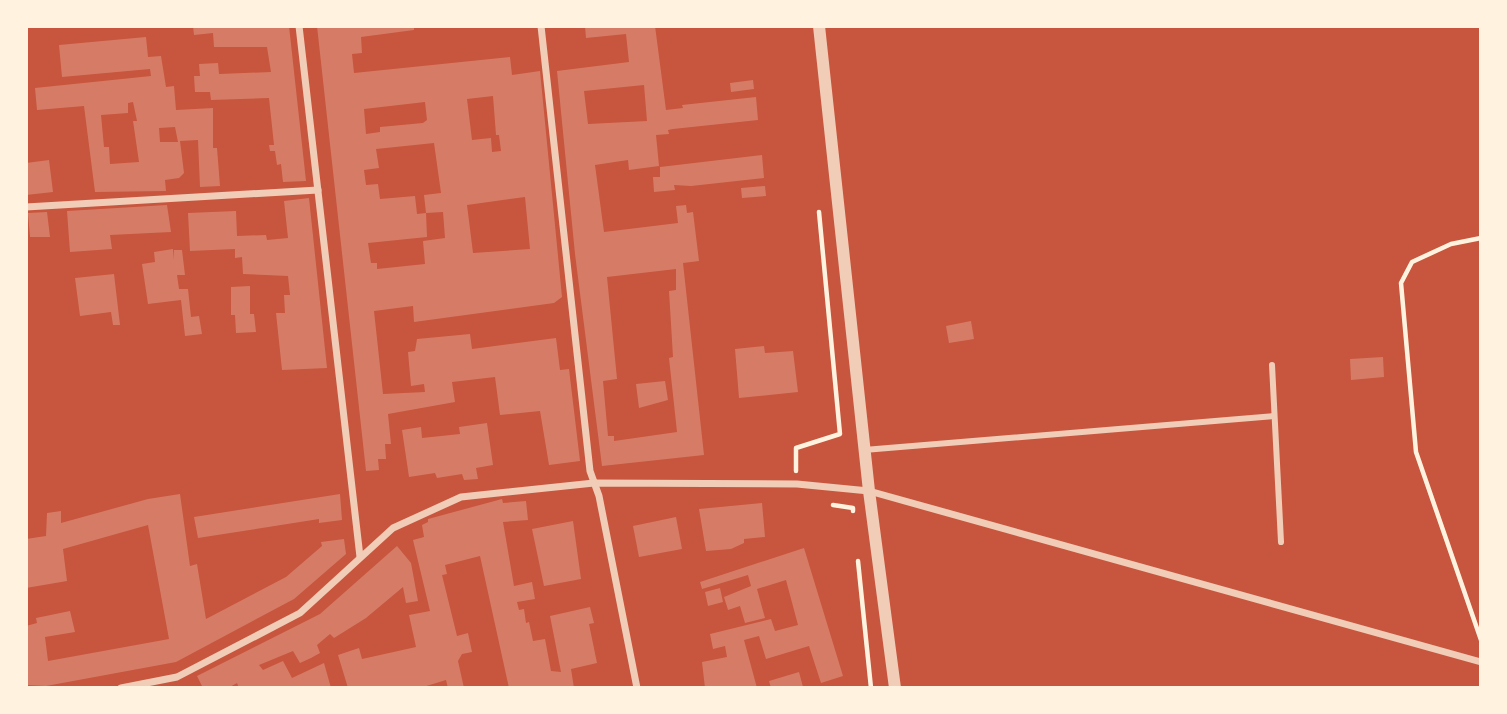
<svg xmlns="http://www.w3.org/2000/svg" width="1507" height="714" viewBox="0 0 1507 714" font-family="'Sofia Sans Condensed',sans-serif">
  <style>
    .building { fill: #d67c66; fill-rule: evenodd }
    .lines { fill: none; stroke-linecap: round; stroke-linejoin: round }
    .path { stroke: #fff3e0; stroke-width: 4.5 }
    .pedestrian { stroke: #f1ccb7; stroke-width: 6 }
    .minor { stroke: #f1ccb7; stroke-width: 7 }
    .tertiary { stroke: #f1ccb7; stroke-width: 12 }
  </style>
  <rect width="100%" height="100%" fill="#c8553d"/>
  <g class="building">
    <polygon points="193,26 289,26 306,181 283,182 281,164 277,165 275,151 270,151 269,145 274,145 269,98 211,100 210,92 195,92 194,76 200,76 199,64 218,63 219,74 271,72 267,47 214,47 213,33 194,35"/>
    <path d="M 317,26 L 414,26 L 414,30 L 361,37 L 362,53 L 352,54 L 354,73 L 510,57 L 512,75 L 540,71 L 562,297 L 554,303 L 414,322 L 413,306 L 374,311 L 383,394 L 425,392 L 424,384 L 411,386 L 408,352 L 415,351 L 417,339 L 470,334 L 472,349 L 556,338 L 560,370 L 569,369 L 580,461 L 549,465 L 540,411 L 500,415 L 495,377 L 452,382 L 455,402 L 388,414 L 391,444 L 385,444 L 386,459 L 378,459 L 379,470 L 366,471 ZM 493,96 L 496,135 L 499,135 L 501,151 L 492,152 L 491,138 L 472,140 L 467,99 ZM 425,102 L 427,120 L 423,123 L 380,127 L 380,132 L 366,134 L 364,109 ZM 434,143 L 441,193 L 424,195 L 426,213 L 417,214 L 415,196 L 380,199 L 378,184 L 366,185 L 364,170 L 379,168 L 376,149 ZM 525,197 L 530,249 L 473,253 L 467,205 ZM 443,212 L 445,238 L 423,241 L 425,264 L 377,269 L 377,263 L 371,263 L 368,243 L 427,237 L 426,213 Z"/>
    <path d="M 585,26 L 655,26 L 666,110 L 683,108 L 682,105 L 756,97 L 758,120 L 673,129 L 668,130 L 669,134 L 656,135 L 659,166 L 629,170 L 628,160 L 595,165 L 604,232 L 678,223 L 676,206 L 686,205 L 687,213 L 693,212 L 699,261 L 683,263 L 704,455 L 602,466 L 575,254 L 557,71 L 629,62 L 626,34 L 586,38 ZM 644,85 L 647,121 L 588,124 L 584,91 ZM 676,269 L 676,290 L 669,291 L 673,357 L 669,358 L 677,432 L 614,441 L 614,436 L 608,436 L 603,381 L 617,379 L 607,277 Z"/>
    <path d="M 146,37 L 148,57 L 161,56 L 166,87 L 174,86 L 176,110 L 213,108 L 213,148 L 217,148 L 220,186 L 200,187 L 198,140 L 180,141 L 184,173 L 179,178 L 165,180 L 166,191 L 95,192 L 84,106 L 37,110 L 35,88 L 151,76 L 150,69 L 62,77 L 59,45 ZM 133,102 L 137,121 L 133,121 L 139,162 L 110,164 L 109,147 L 104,147 L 101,115 L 128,113 L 128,103 ZM 175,127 L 178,142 L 160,142 L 159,128 Z"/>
    <polygon points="753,80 754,89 731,92 730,83"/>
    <polygon points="762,155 764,178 691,186 674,185 675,190 654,192 653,177 660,177 660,167"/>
    <polygon points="49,160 53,192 26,195 26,163"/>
    <polygon points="765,186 766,196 742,198 741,188"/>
    <polygon points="309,198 327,368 282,370 276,313 285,313 284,295 290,295 288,276 243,274 242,257 235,258 235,249 190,251 188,213 236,211 237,236 266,235 267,240 288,238 284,201"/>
    <polygon points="167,205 171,232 110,235 112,249 70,252 67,211"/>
    <polygon points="47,212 50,237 30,237 28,213"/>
    <polygon points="173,249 174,260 174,250 182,250 185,275 177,275 179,289 188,289 191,317 199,316 202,334 185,336 181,300 148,304 142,264 155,262 154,252"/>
    <polygon points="114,274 120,325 113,325 111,312 80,316 75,278"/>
    <polygon points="250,286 250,314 254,314 256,332 236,333 235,315 231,315 231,287"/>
    <polygon points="971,321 974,339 949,343 946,326"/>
    <polygon points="764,346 765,353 793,351 798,392 739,398 735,349"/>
    <polygon points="1383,357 1384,377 1351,380 1350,359"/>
    <polygon points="665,381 668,400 639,408 636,384"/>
    <polygon points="487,423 493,465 476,468 478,479 464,480 462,474 437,478 435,473 409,477 402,430 421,427 422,438 460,434 459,427"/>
    <polygon points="180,494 190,566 197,564 206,619 286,577 322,546 321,542 344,539 346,554 294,599 176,662 46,686 26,685 26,626 37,623 36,618 70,611 75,632 45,637 48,661 169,639 148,525 63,549 67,581 26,588 26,539 46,536 47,513 61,511 61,523 148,499"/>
    <polygon points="340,494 342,520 319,523 319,519 198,538 194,517"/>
    <polygon points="502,499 503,503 526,501 528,520 503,522 514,586 532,582 535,599 517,602 519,610 524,609 526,623 529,622 533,641 545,639 551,671 561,672 550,616 590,607 594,623 589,624 597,663 571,669 574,688 509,688 480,556 445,565 447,574 442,575 457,636 468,633 472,652 462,654 458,661 464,688 448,688 446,680 420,688 348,688 338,655 359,648 362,659 416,647 409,615 430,611 413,540 424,537 422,525 428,522 428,519"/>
    <polygon points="762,503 765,537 744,539 744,543 731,549 706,551 699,509"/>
    <polygon points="676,517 682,549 639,557 633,526"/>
    <polygon points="573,521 581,579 544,586 532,529"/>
    <polygon points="397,546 411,563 418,601 406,603 403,587 366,618 334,638 330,634 317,645 320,653 311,658 300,663 293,651 259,665 263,670 283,661 292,678 324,663 331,688 239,688 237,683 228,688 203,688 197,676 320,614"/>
    <polygon points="804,548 843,676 821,683 809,646 766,659 759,636 744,640 757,688 705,688 702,662 727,657 725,646 713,649 710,634 771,619 775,631 798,625 786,580 757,589 765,618 745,623 740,606 728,610 724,597 751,586 748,575 702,589 700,582"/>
    <polygon points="720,588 723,602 708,606 705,592"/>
    <polygon points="799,672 803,687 771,688 769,681"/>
  </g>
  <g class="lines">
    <g class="path">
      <polyline points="1481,238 1451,244 1412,262 1401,283 1416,452 1481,640"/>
      <polyline points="796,471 796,448 840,434 819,212"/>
      <polyline points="833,505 853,508 853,511"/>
      <polyline points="858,561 871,688"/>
    </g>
    <g class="pedestrian">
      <polyline points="1272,365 1281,542"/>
      <polyline points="864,450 1274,416"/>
    </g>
    <g class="minor">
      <polyline points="299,26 360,557"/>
      <polyline points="541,26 590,471 599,496 637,688"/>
      <polyline points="26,207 318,190"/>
      <polyline points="121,688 177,677 300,613 393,528 461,497 594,483 797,484 869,491 1481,662"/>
    </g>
    <polyline class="tertiary" points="819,26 869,491 895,688"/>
  </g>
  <rect width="1507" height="714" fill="none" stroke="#fff3e0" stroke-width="56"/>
</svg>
